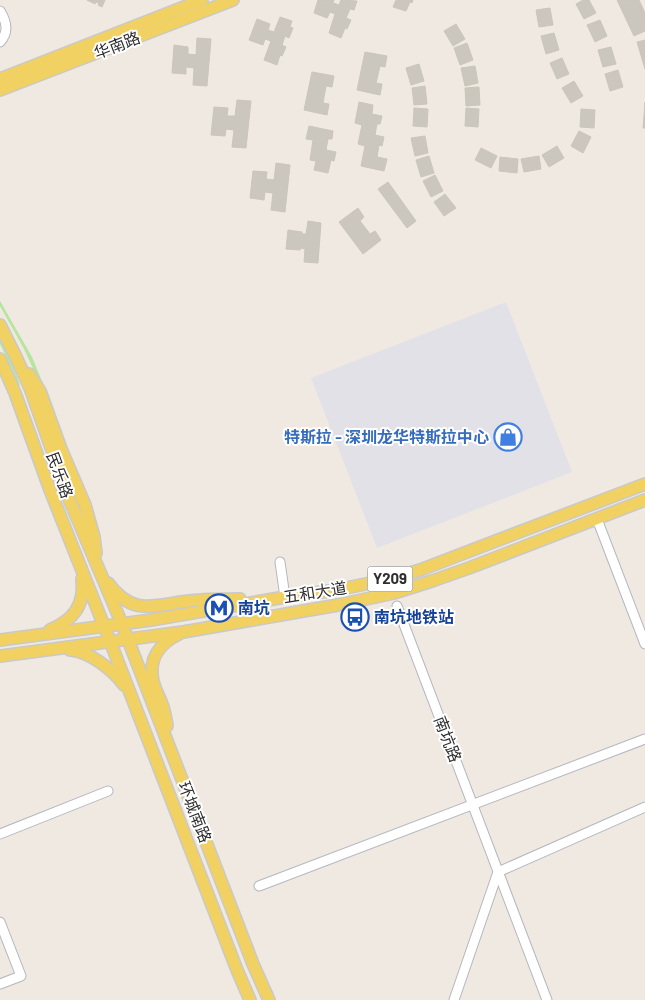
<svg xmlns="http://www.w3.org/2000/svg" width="645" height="1000" viewBox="0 0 645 1000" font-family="Barlow,'Noto Sans SC',sans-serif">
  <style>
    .industrial { fill: #e3e1e8 }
    .green { fill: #b6e59e }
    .building { fill: #cbc7bf; stroke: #cbc5ba }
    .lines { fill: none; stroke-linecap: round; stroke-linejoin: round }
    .minor-casing { stroke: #b4b7c1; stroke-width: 11 }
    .major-casing { stroke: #c9c9c9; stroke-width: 14 }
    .minor { stroke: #fff; stroke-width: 9 }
    .major { stroke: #f2d163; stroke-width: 11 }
    .labels { text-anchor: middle; stroke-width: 4; stroke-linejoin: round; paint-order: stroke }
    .shield { fill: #fff; stroke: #6d6d6d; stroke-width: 1 }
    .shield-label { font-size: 15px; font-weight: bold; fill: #2e2e2e }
    .street-label { font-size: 16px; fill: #2e2e2e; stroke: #fff }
    .shop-label { font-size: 16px; font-weight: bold; fill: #366cbe; stroke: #fff; text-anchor: end }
    .transit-label { font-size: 16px; font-weight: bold; fill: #164399; stroke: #fff; text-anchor: start }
  </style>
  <rect width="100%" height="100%" fill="#efe9e1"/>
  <polygon class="industrial" points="506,302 572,472 377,548 311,378"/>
  <g class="green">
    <polygon points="0,301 32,357 49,398 43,390 24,349 0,306"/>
    <polygon points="0,340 10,358 20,385 18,386 13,371 0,344"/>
  </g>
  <g class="building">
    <polygon points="87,0 105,0 102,7 98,5 99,3 96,2 95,4"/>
    <polygon points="318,0 334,0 333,3 339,5 341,0 357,1 354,10 350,9 346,18 351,20 347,29 345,28 341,38 329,33 335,14 330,12 327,18 314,13"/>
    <polygon points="396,0 413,0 412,3 410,2 406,11 393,7"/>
    <polygon points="583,0 589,0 596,13 584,19 576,4"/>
    <polygon points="617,0 639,0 645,13 645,31 634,36"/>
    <polygon points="550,8 553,25 539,27 536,10"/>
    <polygon points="280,17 292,21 290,27 293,28 289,38 285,36 282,45 286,47 282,56 280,55 277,65 264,60 271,41 265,39 263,45 249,40 257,19 270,24 268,30 274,32"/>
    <polygon points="600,20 607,36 595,42 587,25"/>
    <polygon points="456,24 465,39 453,46 444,31"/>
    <polygon points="554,33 559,50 546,54 541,36"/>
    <polygon points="197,38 211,39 207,86 193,85 194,68 186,67 186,74 172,73 174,45 188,47 188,54 196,55"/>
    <polygon points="645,40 645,69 637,42"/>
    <polygon points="467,43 473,60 460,65 454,48"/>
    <polygon points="611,47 616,64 603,67 598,50"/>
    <polygon points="365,52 387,56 385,67 380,66 376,83 382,84 380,95 357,90"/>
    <polygon points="562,58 569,74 557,79 550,63"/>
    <polygon points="419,64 424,81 411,85 406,68"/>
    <polygon points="475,66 478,83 465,86 461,68"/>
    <polygon points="618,70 623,87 610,91 605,74"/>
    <polygon points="312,72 334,76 332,87 326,86 323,103 329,104 327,115 304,110"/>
    <polygon points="574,81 583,96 571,103 562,88"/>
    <polygon points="425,86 427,104 414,105 412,88"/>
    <polygon points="479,87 480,105 466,106 465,88"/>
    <polygon points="237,100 251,101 246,148 232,147 234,130 226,129 225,136 211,135 214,107 228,108 227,116 235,116"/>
    <polygon points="359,102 373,105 372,114 382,116 380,124 377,124 375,135 384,137 382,146 379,145 377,157 387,159 384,171 361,166 365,146 358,144 362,125 355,123"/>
    <polygon points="645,102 645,128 643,128"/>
    <polygon points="414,108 428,109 427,127 413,126"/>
    <polygon points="466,108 479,109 478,127 465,126"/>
    <polygon points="581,109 595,110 594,128 580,127"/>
    <polygon points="309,126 333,131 332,139 328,139 326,150 336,152 334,161 331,160 328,173 314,170 316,161 310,160 313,140 306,139"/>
    <polygon points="579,131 591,137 583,153 571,146"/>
    <polygon points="425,136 428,153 415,156 411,138"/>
    <polygon points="557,146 564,158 549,167 542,155"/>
    <polygon points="481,148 497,156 491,168 475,160"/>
    <polygon points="429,156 434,173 421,177 416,160"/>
    <polygon points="539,156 541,169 524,172 521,159"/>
    <polygon points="500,157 518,159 517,173 499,171"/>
    <polygon points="276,163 290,165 285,212 271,210 273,193 265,192 264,200 250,198 253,171 267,172 266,179 274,180"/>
    <polygon points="435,175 443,191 431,197 423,181"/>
    <polygon points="388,182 416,221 407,228 378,189"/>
    <polygon points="445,194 456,208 444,216 434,202"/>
    <polygon points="358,208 364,217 360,221 370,234 375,231 381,240 363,254 339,222"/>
    <polygon points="308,221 321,223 318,263 304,262 305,249 301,248 300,250 286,249 288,230 302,232 302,234 306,234"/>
  </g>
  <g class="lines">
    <g class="minor-casing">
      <g id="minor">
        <path d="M 0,11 C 7,22 9,32 0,42"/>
        <polyline points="597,519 645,644"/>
        <polyline points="280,562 285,597"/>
        <polyline points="397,606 547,1000"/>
        <polyline points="0,834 108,791"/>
        <polyline points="259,886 645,739"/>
        <polyline points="0,922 21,976 0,984"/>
        <polyline points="454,1000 498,872 645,807"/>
      </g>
    </g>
    <g class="major-casing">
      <g id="major">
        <polyline points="0,79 202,0"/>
        <polyline points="0,90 233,0"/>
        <polyline points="0,325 16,357 30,388 69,499 122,624 253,964 269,1000"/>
        <polyline points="0,359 15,393 50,490 110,641 237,970 250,1000"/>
        <polyline points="29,374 40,391 61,449 85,505 94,537 96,553"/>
        <path d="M 108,583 C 133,617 154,605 189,601 C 206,599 223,599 240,599"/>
        <path d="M 50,630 C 73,620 85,606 82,579"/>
        <polyline points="0,640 151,620 285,597 336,590 390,579 420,570 645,484"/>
        <path d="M 70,650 C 89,651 113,670 124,685"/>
        <polyline points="0,656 183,632 338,605 394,593 432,581 469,568 645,500"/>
        <path d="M 167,726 C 166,720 165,713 163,707 C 160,698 155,690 153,681 C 148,659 160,643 179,634"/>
      </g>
    </g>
    <use href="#minor" class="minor"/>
    <use href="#major" class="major"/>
  </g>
  <defs>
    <g id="shop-ring" transform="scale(1.4375)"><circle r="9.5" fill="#fff" stroke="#3f7fe0" stroke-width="1.5"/><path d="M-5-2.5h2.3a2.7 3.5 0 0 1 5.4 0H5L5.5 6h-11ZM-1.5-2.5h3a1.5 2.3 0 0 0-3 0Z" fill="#3f7fe0"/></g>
    <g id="metro-ring" transform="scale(1.4375)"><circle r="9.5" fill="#fff" stroke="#1a4fb4" stroke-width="1.5"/><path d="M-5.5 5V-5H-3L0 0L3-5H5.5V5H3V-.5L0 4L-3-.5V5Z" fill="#1a4fb4"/></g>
    <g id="bus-ring" transform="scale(1.4375)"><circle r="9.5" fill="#fff" stroke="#1a4fb4" stroke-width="1.5"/><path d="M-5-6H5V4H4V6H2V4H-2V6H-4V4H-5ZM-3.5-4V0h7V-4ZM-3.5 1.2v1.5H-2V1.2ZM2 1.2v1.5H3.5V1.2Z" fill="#1a4fb4"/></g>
  </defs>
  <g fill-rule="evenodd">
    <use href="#shop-ring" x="508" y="437"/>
    <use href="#metro-ring" x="219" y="608"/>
    <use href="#bus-ring" x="355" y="617"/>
  </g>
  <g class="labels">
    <rect class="shield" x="367.5" y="566.5" width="45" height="25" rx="4"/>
    <g class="shield-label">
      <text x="390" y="584">Y209</text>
    </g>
    <g class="street-label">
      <text transform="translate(117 45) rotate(-21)" y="6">华南路</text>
      <text transform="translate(60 475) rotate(70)" y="6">民乐路</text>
      <text transform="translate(315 592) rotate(-9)" y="6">五和大道</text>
      <text transform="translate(448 739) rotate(69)" y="6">南坑路</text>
      <text transform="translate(195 812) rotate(69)" y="6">环城南路</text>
    </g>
    <g class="shop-label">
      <text x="489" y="443">特斯拉 - 深圳龙华特斯拉中心</text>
    </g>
    <g class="transit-label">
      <text x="238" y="614">南坑</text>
      <text x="374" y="623">南坑地铁站</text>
    </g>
  </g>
</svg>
